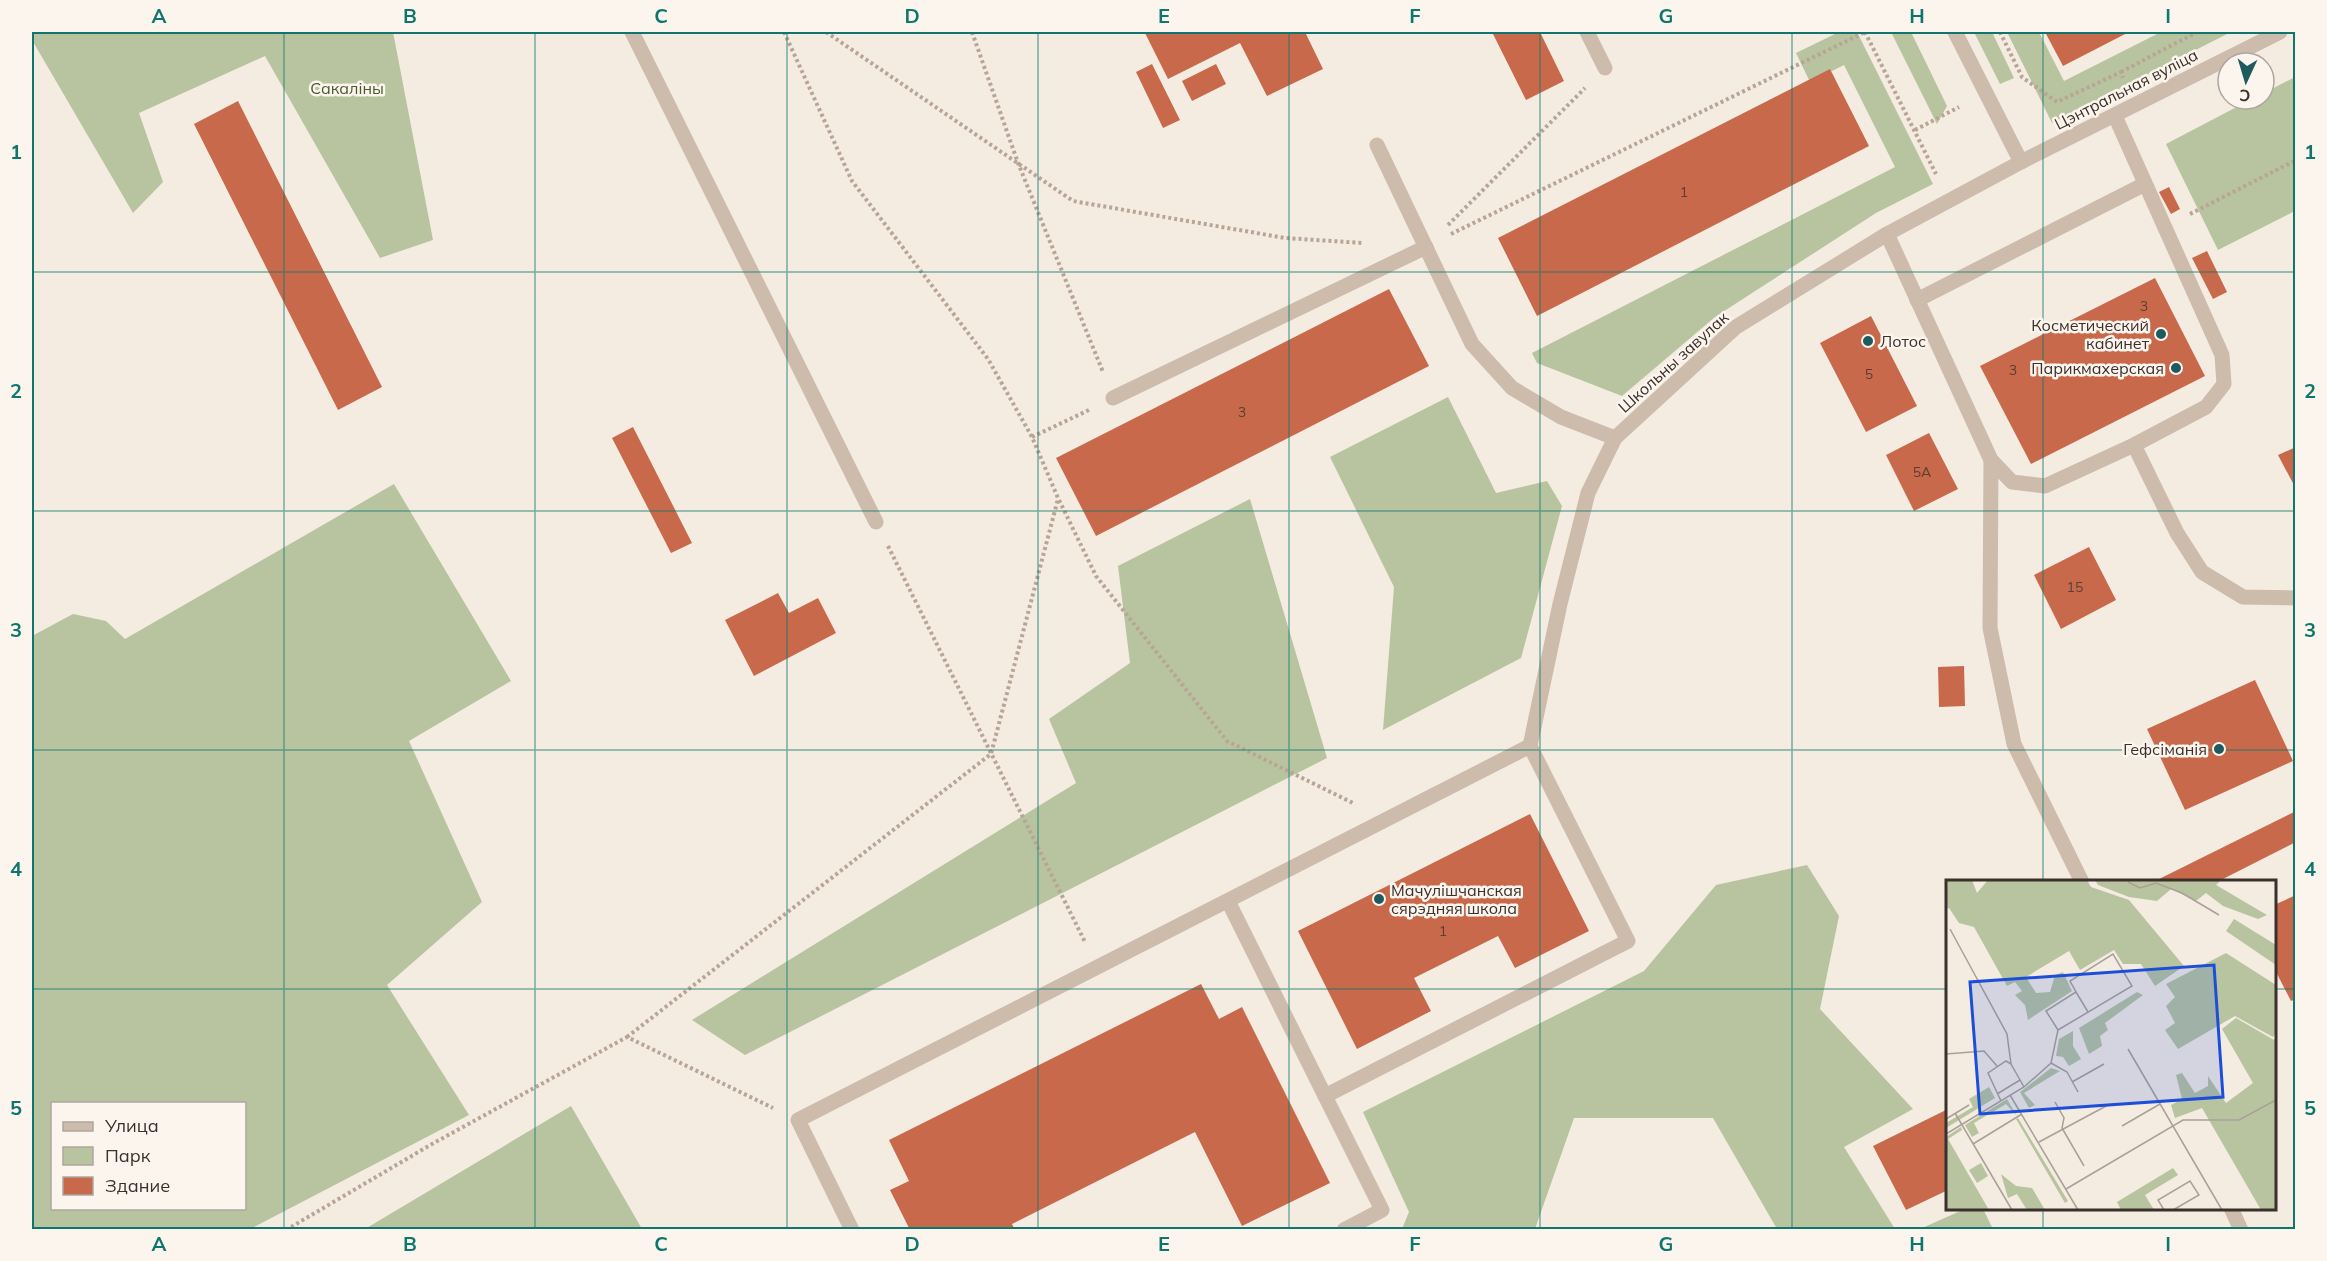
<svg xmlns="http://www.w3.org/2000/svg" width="2327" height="1261" viewBox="0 0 2327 1261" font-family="Mulish,sans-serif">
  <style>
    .green { fill: #b8c4a0; fill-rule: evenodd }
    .building { fill: #c8694b }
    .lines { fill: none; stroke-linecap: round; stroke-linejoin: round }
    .path { stroke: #b9a596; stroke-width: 4; stroke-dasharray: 3 3; stroke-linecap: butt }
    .minor { stroke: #cdbbac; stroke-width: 15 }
    .grid { fill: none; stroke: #0f766e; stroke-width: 1.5; stroke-opacity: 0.55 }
    .poi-dot { fill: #1f5a5e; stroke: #fbf5ee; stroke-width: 2 }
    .labels { text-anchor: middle; stroke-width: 5; stroke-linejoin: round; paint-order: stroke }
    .number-label { font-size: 14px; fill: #5e3e33 }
    .park-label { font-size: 16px; fill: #4a5a2e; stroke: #fbf5ee }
    .street-label { font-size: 16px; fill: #3b302b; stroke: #fbf5ee }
    .poi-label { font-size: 16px; fill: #3b302b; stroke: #fbf5ee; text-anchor: end }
    .inset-road { fill: none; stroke: #aaa098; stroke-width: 1.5 }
    .view { fill: #1d4ed8; fill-opacity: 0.15; stroke: #1d4ed8; stroke-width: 3 }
    .inset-edge { fill: none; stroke: #3b302b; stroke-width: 3 }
    .neatline { fill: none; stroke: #0f766e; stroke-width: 2 }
    .grid-label { font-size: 20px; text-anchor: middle; font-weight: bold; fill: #0f766e }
  </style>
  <rect width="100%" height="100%" fill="#f4ebe1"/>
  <g class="green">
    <polygon points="32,32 393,32 433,240 380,258 265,56 139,113 163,182 133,213 32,40"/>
    <polygon points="1839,32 1857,32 1933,184 1876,213 1715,317 1622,396 1537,363 1532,353 1895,167 1844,65 1810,82 1796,53"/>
    <polygon points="1891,32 1911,32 1947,106 1937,124"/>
    <polygon points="1974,32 1992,32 2014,78 2000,84"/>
    <polygon points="2007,32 2039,32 2064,81 2161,32 2231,32 2052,123"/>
    <polygon points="2295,77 2295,211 2218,250 2166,144 2252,99 2264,99 2264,93"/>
    <polygon points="1448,397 1496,493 1547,481 1562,506 1521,658 1383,730 1394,587 1330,457"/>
    <path d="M 394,484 L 511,681 L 409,741 L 482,902 L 387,985 L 469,1115 L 250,1229 L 32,1229 L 32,636 L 73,614 L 106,621 L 125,639 ZM 52,1104 L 244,1104 L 244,1208 L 52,1208 Z"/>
    <polygon points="1250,499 1327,758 745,1055 692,1020 1076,783 1049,719 1130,663 1118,566"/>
    <polygon points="1807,865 1839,916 1820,1009 1913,1109 1844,1147 1895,1229 1777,1229 1713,1118 1574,1118 1535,1229 1402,1229 1409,1212 1363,1112 1644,971 1716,885"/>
    <polygon points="571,1106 642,1229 365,1229"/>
    <polygon points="1967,1208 1983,1209 1993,1229 1920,1229"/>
  </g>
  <g class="building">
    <polygon points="1148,32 1305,32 1323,69 1267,96 1240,43 1168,79 1145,33"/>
    <polygon points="1492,32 1540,32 1564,81 1526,100"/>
    <polygon points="2045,32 2129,32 2063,66"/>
    <polygon points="1152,64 1180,120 1163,128 1136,72"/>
    <polygon points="1216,64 1226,84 1192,101 1182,81"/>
    <polygon points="1830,69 1869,146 1537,316 1498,238"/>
    <polygon points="238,101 382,387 338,410 194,124"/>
    <polygon points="2169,187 2180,209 2171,214 2159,192"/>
    <polygon points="2207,251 2227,292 2213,299 2192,258"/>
    <polygon points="2155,278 2205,376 2031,464 1980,366"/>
    <polygon points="1389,289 1429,366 1096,536 1056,458"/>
    <polygon points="1871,316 1917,406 1866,432 1820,343"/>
    <polygon points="633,427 692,543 671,553 612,438"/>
    <polygon points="1929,433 1958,489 1914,511 1886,455"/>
    <polygon points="2296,447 2296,489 2278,455"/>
    <polygon points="2089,547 2116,600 2061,629 2034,575"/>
    <polygon points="778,593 789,613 818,598 836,633 754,676 725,620"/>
    <polygon points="1964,666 1965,706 1939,707 1938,667"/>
    <polygon points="2255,680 2293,761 2185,810 2147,729"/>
    <polygon points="2296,811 2296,842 2217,882 2153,882"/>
    <polygon points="1530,814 1589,931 1515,968 1498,936 1414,978 1431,1011 1357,1049 1298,931"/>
    <polygon points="2296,895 2296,999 2291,1001 2274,968 2274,905"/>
    <polygon points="1201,984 1219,1019 1242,1007 1330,1183 1242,1226 1195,1132 1012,1224 1015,1230 910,1230 890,1190 909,1181 889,1140"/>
    <polygon points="1948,1109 1948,1190 1906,1210 1873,1146"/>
  </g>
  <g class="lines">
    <g class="path">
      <polyline points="784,32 852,181 988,359 1032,437 1058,498 1096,576 1227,741 1353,803"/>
      <polyline points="826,32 1073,201 1285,238 1363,243"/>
      <polyline points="972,32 1018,163 1103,372"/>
      <polyline points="1865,32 1936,174"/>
      <polyline points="2000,32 2022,77 2057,102 2121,72 2123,78"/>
      <polyline points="2121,72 2197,32"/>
      <polyline points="1915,130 1959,107"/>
      <polyline points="2190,214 2296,160"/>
      <polyline points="1448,225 1585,88"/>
      <polyline points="1451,234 1865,32"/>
      <polyline points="1032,437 1089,410"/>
      <polyline points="888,546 1085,942"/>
      <polyline points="627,1037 991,754 1058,499"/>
      <polyline points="286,1230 432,1144 627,1037 773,1108"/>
    </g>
    <g class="minor">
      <polyline points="632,32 876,522"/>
      <polyline points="1587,32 1605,68"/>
      <polyline points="1955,32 2021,162"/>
      <polyline points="1377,145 1472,344 1512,388 1561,417 1615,438"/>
      <polyline points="1887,234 1991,460 2012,482 2045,486 2134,445 2206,407 2224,384 2222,355 2115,116"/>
      <polyline points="1917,300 2145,184"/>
      <polyline points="1113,398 1426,247"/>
      <polyline points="2134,445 2177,533 2202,572 2243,597 2296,598"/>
      <polyline points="1991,460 1990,628 2014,744 2082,882"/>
      <polyline points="1228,901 1325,1096"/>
      <polyline points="2231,1208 2241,1230"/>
      <polyline points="852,1230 798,1120 1530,746"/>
      <polyline points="1344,1230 1382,1210 1325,1096 1628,941 1530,746 1560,604 1588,493 1615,438 1736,327 1887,234 2021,162 2280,32"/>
    </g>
  </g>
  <path class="grid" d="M 284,32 L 284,1230M 535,32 L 535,1230M 787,32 L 787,1230M 1038,32 L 1038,1230M 1289,32 L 1289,1230M 1540,32 L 1540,1230M 1792,32 L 1792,1230M 2043,32 L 2043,882M 32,272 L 2296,272M 32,511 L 2296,511M 32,750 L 2296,750M 32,989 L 1948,989M 2274,989 L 2296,989M 2043,1208 L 2043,1230"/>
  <g class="poi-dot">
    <circle cx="2161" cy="334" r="6"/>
    <circle cx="1868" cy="341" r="6"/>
    <circle cx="2176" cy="368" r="6"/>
    <circle cx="2219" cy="749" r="6"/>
    <circle cx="1379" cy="899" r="6"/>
  </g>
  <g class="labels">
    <g class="number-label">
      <text x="1684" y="197">1</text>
      <text x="2144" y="311">3</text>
      <text x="2013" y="375">3</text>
      <text x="1869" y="379">5</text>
      <text x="1242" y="417">3</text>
      <text x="1922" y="477">5А</text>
      <text x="2075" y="592">15</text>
      <text x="1443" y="936">1</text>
    </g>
    <g class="park-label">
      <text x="347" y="94">Сакаліны</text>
    </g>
    <g class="street-label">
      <text transform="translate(2126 89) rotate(-27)" y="6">Цэнтральная вуліца</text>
      <text transform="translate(1673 362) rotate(-42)" y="6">Школьны завулак</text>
    </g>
    <g class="poi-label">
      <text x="2149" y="331">Косметический<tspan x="2149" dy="18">кабинет</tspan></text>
      <text x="1880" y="347" text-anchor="start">Лотос</text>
      <text x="2164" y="374">Парикмахерская</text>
      <text x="2207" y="755">Гефсіманія</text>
      <text x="1391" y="896" text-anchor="start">Мачулішчанская<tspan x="1391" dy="18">сярэдняя школа</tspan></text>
    </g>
  </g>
  <g transform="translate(1946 880)">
    <rect width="330" height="330" fill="#f4ebe1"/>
    <path d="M 0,0 L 26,0 L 31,13 L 42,0 L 141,0 L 145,7 L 183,20 L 238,86 L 209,106 L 195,84 L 177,84 L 168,70 L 134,90 L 123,71 L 80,97 L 90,113 L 104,112 L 109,95 L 117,92 L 126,111 L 82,140 L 79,125 L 69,115 L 76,111 L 69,102 L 61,106 L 28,47 L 13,43 L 3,28 L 0,29 ZM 149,0 L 275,0 L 270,5 L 321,35 L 312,39 L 277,26 L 260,13 L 250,21 L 225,9 L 211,21 L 183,17 L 152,5 ZM 288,39 L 330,65 L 330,85 L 280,51 ZM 280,73 L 330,105 L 330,153 L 327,157 L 289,136 L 232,169 L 219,150 L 229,143 L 220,126 L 229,117 L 220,104 ZM 191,112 L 197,115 L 159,143 L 162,150 L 154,156 L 156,166 L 143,174 L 133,148 ZM 290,138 L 328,160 L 330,157 L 330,330 L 315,330 L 256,228 L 229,238 L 225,225 L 236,219 L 230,195 L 236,193 L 249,213 L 262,206 L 262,196 L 280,223 L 307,203 L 276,149 ZM 127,151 L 127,166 L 135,179 L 123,186 L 117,177 L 110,176 L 113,159 ZM 105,188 L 114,191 L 78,213 L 89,225 L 83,228 L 74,212 ZM 43,207 L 49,218 L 0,248 L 0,243 L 27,227 L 23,219 ZM 61,219 L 71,236 L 60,224 L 28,243 L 33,253 L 26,257 L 19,245 ZM 72,238 L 122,321 L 119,323 L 70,239 ZM 15,247 L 16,250 L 2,259 L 43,330 L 0,330 L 0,257 ZM 35,283 L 42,296 L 31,303 L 23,290 ZM 227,288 L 232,295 L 199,315 L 208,330 L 175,330 L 171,322 ZM 55,294 L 70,306 L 86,308 L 99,330 L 81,330 L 71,314 L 62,318 Z" fill="#b8c4a0"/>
    <path class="inset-road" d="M 182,2 L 194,8 L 210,3 L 236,13 L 273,35M 4,49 L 61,154 L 65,184 L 78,207M 130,112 L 142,132M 182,169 L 276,330M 0,174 L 38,171 L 51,186M 105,183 L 121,192 L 132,212M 126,202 L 158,184M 51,214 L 74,200M 64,215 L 132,330M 55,221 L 42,193 L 60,181 L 65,184M 109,222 L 118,238 L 116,248 L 138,286M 9,233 L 66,330M 0,239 L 23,225M 176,246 L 214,224M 0,254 L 78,207 L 105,183 L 112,150 L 100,131 L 130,112 L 124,101 L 167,74 L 186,106 L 112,150M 93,262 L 162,225M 27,264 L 76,234M 120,309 L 237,240 L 293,240 L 330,220M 218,330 L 212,320 L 244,301 L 253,315 L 227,330"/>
    <path class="view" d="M 268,85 L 277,217 L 34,234 L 24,102 Z"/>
    <rect width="330" height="330" class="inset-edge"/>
  </g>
  <rect width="2327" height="1261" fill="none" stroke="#fbf5ee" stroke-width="66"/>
  <rect x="51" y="1102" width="195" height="108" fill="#fbf5ee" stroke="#aea6a0" stroke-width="1.5"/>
  <rect x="63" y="1122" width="30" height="9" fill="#cdbbac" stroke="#aea6a0" stroke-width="1.5"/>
  <text x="105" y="1132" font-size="18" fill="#3b302b">Улица</text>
  <rect x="63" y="1147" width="30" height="18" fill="#b8c4a0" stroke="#aea6a0" stroke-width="1.5"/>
  <text x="105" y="1162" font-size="18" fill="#3b302b">Парк</text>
  <rect x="63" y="1177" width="30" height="18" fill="#c8694b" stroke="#aea6a0" stroke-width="1.5"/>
  <text x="105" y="1192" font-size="18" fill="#3b302b">Здание</text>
  <g transform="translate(2246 81) rotate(184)"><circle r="28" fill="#fbf5ee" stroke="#aea6a0" stroke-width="1.5"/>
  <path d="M0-4.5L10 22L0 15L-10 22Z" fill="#1f5a5e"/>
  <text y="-9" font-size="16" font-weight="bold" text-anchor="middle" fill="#3b302b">С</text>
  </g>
  <rect x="33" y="33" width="2261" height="1195" class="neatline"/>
  <g class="grid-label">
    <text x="159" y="23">A</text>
    <text x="410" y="23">B</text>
    <text x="661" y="23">C</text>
    <text x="912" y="23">D</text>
    <text x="1164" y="23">E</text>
    <text x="1415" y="23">F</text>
    <text x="1666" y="23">G</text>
    <text x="1917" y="23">H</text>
    <text x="2168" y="23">I</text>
    <text x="16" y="159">1</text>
    <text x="2310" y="159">1</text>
    <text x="16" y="398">2</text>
    <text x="2310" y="398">2</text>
    <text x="16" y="637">3</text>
    <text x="2310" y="637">3</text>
    <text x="16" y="876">4</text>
    <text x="2310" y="876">4</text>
    <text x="16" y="1115">5</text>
    <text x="2310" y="1115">5</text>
    <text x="159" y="1251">A</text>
    <text x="410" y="1251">B</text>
    <text x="661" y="1251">C</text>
    <text x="912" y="1251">D</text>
    <text x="1164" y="1251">E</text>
    <text x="1415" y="1251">F</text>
    <text x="1666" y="1251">G</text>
    <text x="1917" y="1251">H</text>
    <text x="2168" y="1251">I</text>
  </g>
</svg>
